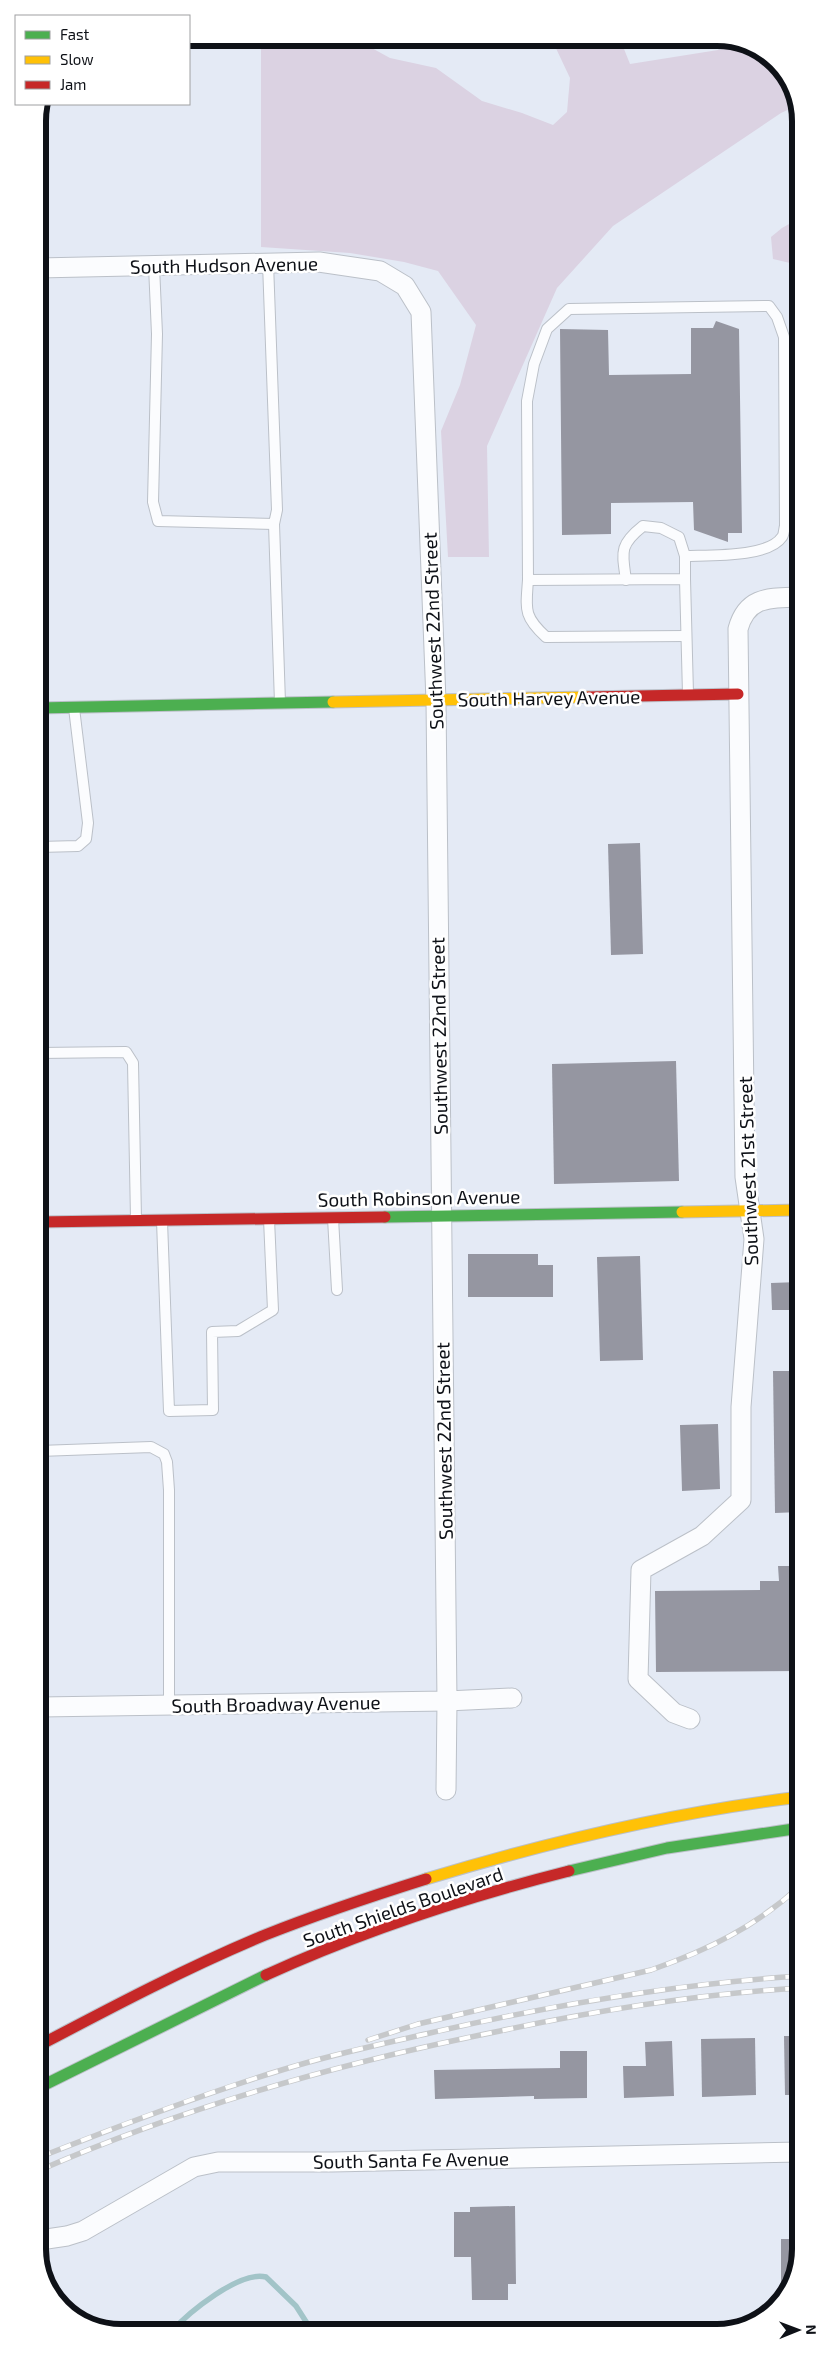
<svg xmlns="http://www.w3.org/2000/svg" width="838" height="2370" viewBox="0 0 838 2370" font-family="'Exo 2',sans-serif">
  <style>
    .green { fill: #dbd2e2 }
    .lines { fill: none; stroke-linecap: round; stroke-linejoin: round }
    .stream { stroke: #a2c4c8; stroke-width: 5.5 }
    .building { fill: #9596a1 }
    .lane-casing { stroke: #bbc0c8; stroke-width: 12 }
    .street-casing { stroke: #bbc0c8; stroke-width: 21 }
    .fast-casing { stroke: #bbc0c8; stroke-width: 13 }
    .slow-casing { stroke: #bbc0c8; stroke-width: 13 }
    .jam-casing { stroke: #bbc0c8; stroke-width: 13 }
    .lane { stroke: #fbfcfe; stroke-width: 10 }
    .street { stroke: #fbfcfe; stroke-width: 19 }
    .fast { stroke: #4caf50; stroke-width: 11 }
    .slow { stroke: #ffc107; stroke-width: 11 }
    .jam { stroke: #c62828; stroke-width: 11 }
    .rail-casing { stroke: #c6c8ca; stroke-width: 5.5 }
    .rail { stroke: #fff; stroke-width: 4; stroke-dasharray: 11; stroke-linecap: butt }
    .labels { text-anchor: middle; stroke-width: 5; stroke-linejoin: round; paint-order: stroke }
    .street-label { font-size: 19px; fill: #0e1117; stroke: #fff }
    .rim { fill: none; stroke: #0e1117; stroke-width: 6 }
  </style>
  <rect width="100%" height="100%" fill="#e4eaf5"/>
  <g class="green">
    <polygon points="548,39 620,39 630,64 743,46 772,58 798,99 798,105 781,113 613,226 557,288 487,446 489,557 448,557 441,431 460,385 476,325 438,271 404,262 350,253 261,247 261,42 359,41 390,58 436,68 482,101 522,113 553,125 567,112 570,78 553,42"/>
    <polygon points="798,219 798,258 790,263 773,259 771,237 782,228"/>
  </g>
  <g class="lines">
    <path class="stream" d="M 171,2332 C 188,2313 240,2270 266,2277 L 296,2306 L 312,2331"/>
  </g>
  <g class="building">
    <polygon points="716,321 739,329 742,533 728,533 728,542 694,530 693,502 611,503 611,534 562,535 560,329 608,330 609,375 691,374 691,328 713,328"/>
    <polygon points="640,843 643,954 611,955 608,844"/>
    <polygon points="676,1061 679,1181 554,1184 552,1064"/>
    <polygon points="468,1254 538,1254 538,1265 553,1265 553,1297 468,1297"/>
    <polygon points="640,1256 643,1360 600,1361 597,1257"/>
    <polygon points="799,1282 799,1310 772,1310 771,1283"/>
    <polygon points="773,1371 799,1371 800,1512 775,1513"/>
    <polygon points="718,1424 720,1489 682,1491 680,1425"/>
    <polygon points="778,1566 800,1566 800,1671 656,1672 655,1591 760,1590 760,1581 779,1581"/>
    <polygon points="800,2036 800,2095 785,2095 784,2036"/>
    <polygon points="755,2038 756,2095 702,2097 701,2039"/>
    <polygon points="672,2041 674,2096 624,2098 623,2066 646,2066 645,2042"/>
    <polygon points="560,2051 587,2051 587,2098 534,2099 534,2096 435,2099 434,2070 560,2068"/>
    <polygon points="515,2206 516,2284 508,2284 508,2300 472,2300 471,2257 454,2257 454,2212 470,2212 470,2207"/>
    <polygon points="781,2239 800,2239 800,2249 783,2300 781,2299"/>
  </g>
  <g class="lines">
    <g class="lane-casing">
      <g id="lane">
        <polyline points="154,266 157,334 153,502 158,521 274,524 277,510 268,263"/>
        <polyline points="274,524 280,703"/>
        <path d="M 685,579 L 685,556 C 708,555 768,558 782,537 C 784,535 784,529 785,526 L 784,337 L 777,317 L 769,306 L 569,309 L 547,329 L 534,364 L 527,401 L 528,580 L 685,579 L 688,694"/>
        <path d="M 528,580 C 526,609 523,616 546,637 L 686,636"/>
        <path d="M 626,580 C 622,552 619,545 643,526 L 661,528 L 679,537 L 685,556"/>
        <polyline points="39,847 78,846 86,839 88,823 74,708"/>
        <polyline points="39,1053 126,1052 133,1063 136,1219"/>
        <polyline points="333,1218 337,1290"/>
        <polyline points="162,1221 169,1411 213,1410 212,1332 238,1331 273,1310 269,1219"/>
        <polyline points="39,1451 151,1447 164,1454 167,1462 169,1490 169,1705"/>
      </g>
    </g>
    <g class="street-casing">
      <g id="street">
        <polyline points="38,268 319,262 380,271 405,286 421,312 436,701 447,1701 446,1790"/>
        <polyline points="40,1707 447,1701 512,1698"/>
        <path d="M 690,1719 L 674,1713 L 638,1679 L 641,1570 L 702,1536 L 741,1500 L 741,1407 L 754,1239 L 745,1177 L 738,629 C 747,596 770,598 798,597"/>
        <polyline points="40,2240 67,2236 83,2231 194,2167 218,2162 332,2162 800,2152"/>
      </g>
    </g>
    <g class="fast-casing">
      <g id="fast">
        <polyline points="38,708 333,702"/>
        <polyline points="385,1217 682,1212"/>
        <polyline points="569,1871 667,1848 800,1828"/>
        <polyline points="40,2087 266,1975"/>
      </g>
    </g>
    <g class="slow-casing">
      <g id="slow">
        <polyline points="333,702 588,697"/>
        <polyline points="682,1212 799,1210"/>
        <path d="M 426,1879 C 548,1842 674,1812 800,1797"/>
      </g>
    </g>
    <g class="jam-casing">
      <g id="jam">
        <polyline points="588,697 738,694"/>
        <polyline points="39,1222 385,1217"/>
        <path d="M 266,1975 C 363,1931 466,1897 569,1871"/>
        <path d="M 40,2045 C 114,2006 188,1967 265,1935 C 318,1914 372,1896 426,1879"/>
      </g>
    </g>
    <use href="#lane" class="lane"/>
    <use href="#street" class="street"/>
    <use href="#fast" class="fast"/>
    <use href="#slow" class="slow"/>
    <use href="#jam" class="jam"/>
    <g class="rail-casing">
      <g id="rail">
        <path d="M 368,2040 L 418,2024 L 651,1970 C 708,1950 755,1927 800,1886"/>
        <path d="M 40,2157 C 121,2125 202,2094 285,2069 C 333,2054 382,2044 430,2033 C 552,2005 675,1984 800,1976"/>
        <path d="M 40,2170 C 187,2106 344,2062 500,2031 C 599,2010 699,1994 800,1988"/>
      </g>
    </g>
    <use href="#rail" class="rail"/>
  </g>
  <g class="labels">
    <g class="street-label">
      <text transform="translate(224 265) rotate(-1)" y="7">South Hudson Avenue</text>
      <text transform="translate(433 631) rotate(-92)" y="7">Southwest 22nd Street</text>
      <text transform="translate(549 698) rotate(-1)" y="7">South Harvey Avenue</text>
      <text transform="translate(439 1036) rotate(-91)" y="7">Southwest 22nd Street</text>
      <text transform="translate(748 1171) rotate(-92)" y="7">Southwest 21st Street</text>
      <text transform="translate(419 1198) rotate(-1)" y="7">South Robinson Avenue</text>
      <text transform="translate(444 1441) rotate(-91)" y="7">Southwest 22nd Street</text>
      <text transform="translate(276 1704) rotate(-1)" y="7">South Broadway Avenue</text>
      <text transform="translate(403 1907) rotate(-19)" y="7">South Shields Boulevard</text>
      <text transform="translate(411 2160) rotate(-1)" y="7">South Santa Fe Avenue</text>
    </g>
  </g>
  <path d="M0 0H838V2370H0ZM121 46H717A75 75 0 0 1 792 121V2249A75 75 0 0 1 717 2324H121A75 75 0 0 1 46 2249V121A75 75 0 0 1 121 46Z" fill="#fff" fill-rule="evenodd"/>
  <path class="rim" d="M121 46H717A75 75 0 0 1 792 121V2249A75 75 0 0 1 717 2324H121A75 75 0 0 1 46 2249V121A75 75 0 0 1 121 46Z"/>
  <rect x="15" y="15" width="175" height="90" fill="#ffffff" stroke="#9fa0a2"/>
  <rect x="25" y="31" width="25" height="8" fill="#4caf50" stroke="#9fa0a2"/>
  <text x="60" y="40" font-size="15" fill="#0e1117">Fast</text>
  <rect x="25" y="56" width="25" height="8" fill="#ffc107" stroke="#9fa0a2"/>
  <text x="60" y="65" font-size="15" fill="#0e1117">Slow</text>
  <rect x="25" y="81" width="25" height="8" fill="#c62828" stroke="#9fa0a2"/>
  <text x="60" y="90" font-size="15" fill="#0e1117">Jam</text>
  <g transform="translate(798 2330) rotate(89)" stroke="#ffffff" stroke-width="4" paint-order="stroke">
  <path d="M0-4L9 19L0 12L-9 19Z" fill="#0e1117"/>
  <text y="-8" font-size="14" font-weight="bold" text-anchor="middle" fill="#0e1117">N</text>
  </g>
</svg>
